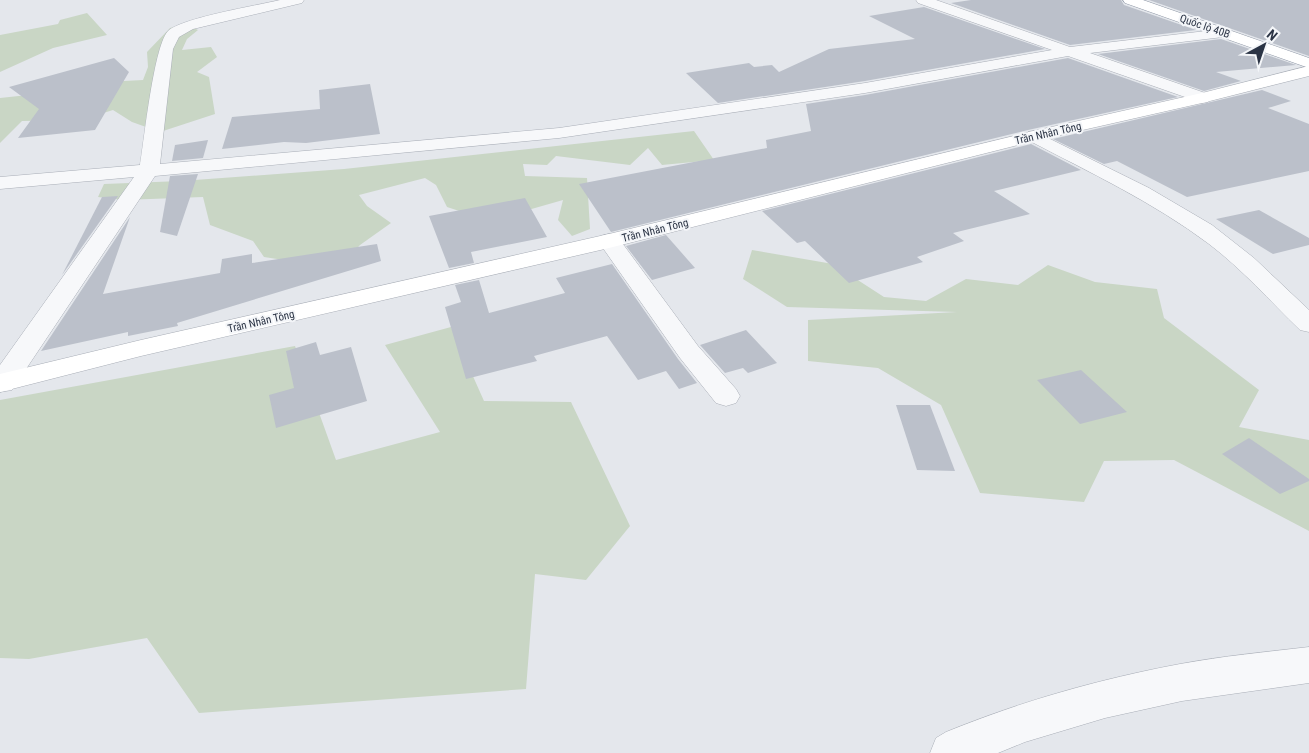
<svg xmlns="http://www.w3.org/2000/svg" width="1309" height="753" viewBox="0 0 1309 753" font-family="'Roboto Condensed',sans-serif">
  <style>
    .green { fill: #c9d6c5 }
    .building { fill: #bbc0ca }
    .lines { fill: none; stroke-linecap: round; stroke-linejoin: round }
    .street-casing { stroke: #a9aeb7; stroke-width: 1 }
    .secondary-casing { stroke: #a9aeb7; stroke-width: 1 }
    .highway-casing { stroke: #8b94a3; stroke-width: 1 }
    .street { fill: #f7f8fa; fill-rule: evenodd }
    .secondary { fill: #fff; fill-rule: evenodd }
    .highway { fill: #fff; fill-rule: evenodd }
    .labels { text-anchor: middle; stroke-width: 4; stroke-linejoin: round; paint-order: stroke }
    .far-street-label { font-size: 11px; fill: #2b3445; stroke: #f4f6f9 }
  </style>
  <rect width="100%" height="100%" fill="#e4e7ec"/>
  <g class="green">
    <polygon points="87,13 107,35 53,48 0,72 0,35 58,24 60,20"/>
    <polygon points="185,24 198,30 187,39 182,50 211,47 217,57 197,72 209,77 215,114 160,132 132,122 113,110 81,120 22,121 0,143 0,98 28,95 68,84 143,80 148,67 147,52 170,28"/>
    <polygon points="694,131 714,160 662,165 648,148 630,165 556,156 547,165 523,164 525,176 587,178 590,229 572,236 558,220 563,200 490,221 447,207 436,185 425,178 359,195 367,206 391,223 360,245 346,260 310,264 264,257 253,241 210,225 203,197 124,200 98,197 104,184 181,181 344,169"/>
    <polygon points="752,250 833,264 884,297 926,301 966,279 1018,285 1048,265 1095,282 1157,289 1164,318 1259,390 1239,427 1309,440 1309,531 1174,460 1104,461 1084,502 980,493 941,405 878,368 808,361 808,320 957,312 787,307 743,279"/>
    <polygon points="451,327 484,401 571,402 630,526 586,580 535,574 526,689 199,713 147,638 29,659 0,658 0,400 295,346 336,460 440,432 385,345"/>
  </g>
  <g class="building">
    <polygon points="971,0 1121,0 1124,5 1196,30 1070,45 951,3"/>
    <polygon points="1149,0 1309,0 1309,56"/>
    <polygon points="924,7 1045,49 865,81 718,103 686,73 749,63 754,67 772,65 779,72 829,49 915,39 869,16"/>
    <polygon points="1221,39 1296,65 1216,72 1241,81 1204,91 1098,54"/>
    <polygon points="114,58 129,72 95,130 18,138 39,109 9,87"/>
    <polygon points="1068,58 1178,97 1028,130 611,232 579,184 767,148 766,140 811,131 806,104 865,95"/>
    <polygon points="370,84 380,134 306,143 284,142 222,149 232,117 320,109 319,90"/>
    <polygon points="1262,90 1291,101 1268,108 1309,124 1309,171 1187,197 1117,161 1104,164 1053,139"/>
    <polygon points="208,140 203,158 172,161 175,145"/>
    <polygon points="1031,144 1081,170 994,191 1030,214 953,233 964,241 917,257 923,262 849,283 805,241 797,243 762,211"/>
    <polygon points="198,174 177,236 160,232 170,176"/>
    <polygon points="118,196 62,275 102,197"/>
    <polygon points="525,198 547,237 471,252 474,263 449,268 429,216"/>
    <polygon points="1259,210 1309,238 1309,245 1273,254 1216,219"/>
    <polygon points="130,217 103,294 220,273 222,259 252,254 252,263 377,244 381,261 177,323 178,326 128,336 128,332 41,351"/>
    <polygon points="666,235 695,268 652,280 626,246"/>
    <polygon points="612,264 678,359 697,383 679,389 666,371 638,380 607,336 534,356 537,361 466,379 445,307 461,302 455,285 479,280 489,313 565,293 556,278"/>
    <polygon points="746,330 777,363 748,373 743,368 725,373 700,345"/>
    <polygon points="316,342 320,355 351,347 367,401 276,428 269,395 294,388 286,351"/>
    <polygon points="1081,370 1127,412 1080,424 1037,380"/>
    <polygon points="896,405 930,405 955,471 917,470"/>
    <polygon points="1249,438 1309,479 1309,481 1280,494 1222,454"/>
  </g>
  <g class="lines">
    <g class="street-casing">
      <g id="street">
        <path d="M 280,0 L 304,0 L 302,3 L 193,29 L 179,37 L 173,49 L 160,164 L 559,128 L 865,83 L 1052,50 L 918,3 L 916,0 L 936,0 L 1070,47 L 1223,29 L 1228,30 L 1230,33 L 1228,36 L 1223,37 L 1090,53 L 1208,94 L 1210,98 L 1208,102 L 1202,103 L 1068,56 L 865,93 L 559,138 L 155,176 L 12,390 L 0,392 L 0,365 L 134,177 L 0,189 L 0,177 L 140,165 C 144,142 154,42 169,30 C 187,17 255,6 280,0 Z"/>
        <path d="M 1034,131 L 1149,188 L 1212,225 L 1254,258 L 1309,310 L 1309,332 L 1300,330 C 1270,301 1242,269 1209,244 C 1153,202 1089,172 1028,140 L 1025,136 L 1028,132 Z"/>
        <polygon points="609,234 617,236 698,346 736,389 740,396 736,403 726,406 716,403 680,358 598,241 601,236"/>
        <path d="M 1309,647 L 1309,683 L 1182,701 L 1105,718 L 1025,742 L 998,753 L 930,753 L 936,738 L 946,732 C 1022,701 1100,679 1180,664 C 1223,656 1266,652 1309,647 Z"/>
      </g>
    </g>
    <g class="secondary-casing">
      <polygon id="secondary" points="1309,66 1309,76 1202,103 1034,141 609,248 141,356 0,392 0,374 141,340 609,234 1034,131 1202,93"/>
    </g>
    <g class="highway-casing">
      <polygon id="highway" points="1123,0 1143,0 1309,58 1309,68 1125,3"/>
    </g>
    <use href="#street" class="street"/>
    <use href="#secondary" class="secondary"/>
    <use href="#highway" class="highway"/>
  </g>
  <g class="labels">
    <g class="far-street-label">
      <text transform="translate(1205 26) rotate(19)" y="4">Quốc lộ 40B</text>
      <text transform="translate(1048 133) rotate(-13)" y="4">Trần Nhân Tông</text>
      <text transform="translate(655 230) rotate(-14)" y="4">Trần Nhân Tông</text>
      <text transform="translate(261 321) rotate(-13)" y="4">Trần Nhân Tông</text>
    </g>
  </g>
  <g transform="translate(1264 45) rotate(40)" stroke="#f4f6f9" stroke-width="4" paint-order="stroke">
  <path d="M0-4L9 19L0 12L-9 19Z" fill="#2b3445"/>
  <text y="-8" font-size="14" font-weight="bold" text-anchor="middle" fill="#2b3445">N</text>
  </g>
</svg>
